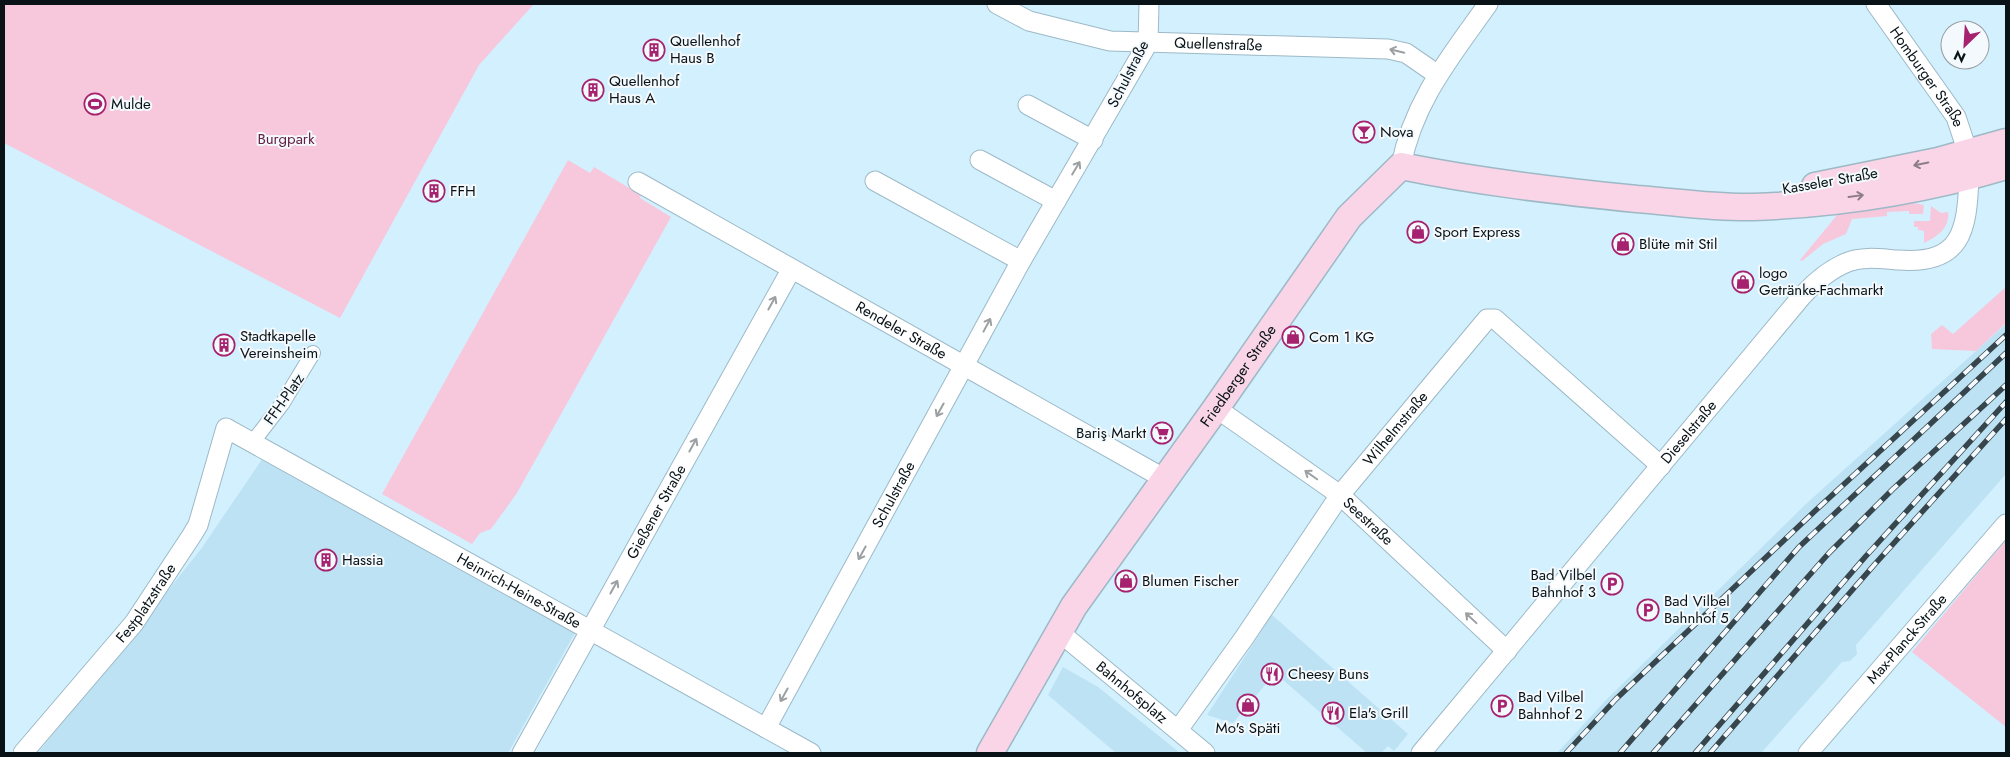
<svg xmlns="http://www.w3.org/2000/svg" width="2010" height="757" viewBox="0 0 2010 757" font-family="Jost,sans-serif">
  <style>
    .built { fill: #bde2f3 }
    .green { fill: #f7c7dc }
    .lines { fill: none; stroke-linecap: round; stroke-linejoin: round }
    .pedestrian-casing { stroke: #9db9c6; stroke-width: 16 }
    .minor-casing { stroke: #9db9c6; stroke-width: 21 }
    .secondary-casing { stroke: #9db9c6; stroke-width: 29 }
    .pedestrian { stroke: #fff; stroke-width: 14 }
    .minor { stroke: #fff; stroke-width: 19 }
    .secondary { stroke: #f9d5e7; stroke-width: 26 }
    .rail-casing { stroke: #37454c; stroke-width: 5.5 }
    .rail { stroke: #f3f9fc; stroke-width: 4; stroke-dasharray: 11; stroke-linecap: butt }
    .oneway { stroke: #9ca0a2 }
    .oneway2 { stroke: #8d7d89 }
    .labels { text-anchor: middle; stroke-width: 4; stroke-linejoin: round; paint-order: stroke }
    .poi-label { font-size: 15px; fill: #081217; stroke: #f3f9fc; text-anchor: start }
    .street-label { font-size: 15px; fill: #081217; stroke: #f3f9fc }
    .park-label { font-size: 15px; fill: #652045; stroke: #f3f9fc }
  </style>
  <rect width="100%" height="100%" fill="#d3f0fe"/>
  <g class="built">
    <polygon points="2006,324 2006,474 1856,645 1857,654 1850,661 1842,662 1761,753 1557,753 1607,699 1807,503"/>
    <polygon points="263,458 576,631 508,753 38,753 201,549"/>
    <polygon points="1272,615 1408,734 1394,751 1388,746 1381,753 1367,753 1275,673 1233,723 1207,715"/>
    <polygon points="1063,667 1098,687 1180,753 1116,753 1048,695"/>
  </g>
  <g class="green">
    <polygon points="4,4 534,4 479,65 340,318 4,143"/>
    <polygon points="568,160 590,173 594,167 641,195 640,198 671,217 517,493 491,529 480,533 472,544 382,494"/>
    <polygon points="1913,203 1924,205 1923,214 1909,214 1909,211 1887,212 1887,216 1852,219 1846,234 1823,244 1802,261 1800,260 1838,214"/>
    <path d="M 1931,206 L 1941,213 L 1948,212 C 1950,228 1937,237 1924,243 L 1924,231 L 1918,230 L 1918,227 L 1914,227 L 1914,221 L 1930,221 Z"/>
    <polygon points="2006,287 2006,323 1976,351 1932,349 1931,334 1942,325 1953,334"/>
    <polygon points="2006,540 2006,727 1912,652"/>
  </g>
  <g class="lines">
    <g class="pedestrian-casing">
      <polyline id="pedestrian" points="252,443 282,404 313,353"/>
    </g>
    <g class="minor-casing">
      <g id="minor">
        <path id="s1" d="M 997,4 L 1029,21 L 1110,41 L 1388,49 L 1406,53 L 1438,75"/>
        <path id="s2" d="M 1876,4 L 1956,117 L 1968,153"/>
        <polyline points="1028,105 1093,140"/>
        <polyline points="980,160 1056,201"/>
        <path d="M 1401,166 C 1413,102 1451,56 1488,4"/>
        <polyline points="875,181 1021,261"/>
        <path id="s3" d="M 638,182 L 1165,479"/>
        <path id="s4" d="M 1216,408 L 1340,495 L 1507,651"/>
        <path id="s5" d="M 1058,631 L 1205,753"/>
        <path id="s6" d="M 766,728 L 1021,261 L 1148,43 L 1149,4"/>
        <path id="s7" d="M 1178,730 L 1244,638 L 1340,495 L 1487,319 L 1495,319 L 1661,466"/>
        <path id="s8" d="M 23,753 L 134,623 L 192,535 L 198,525 L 226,428 L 811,753"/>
        <path id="s9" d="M 522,753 L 791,270"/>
        <path id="s10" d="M 1421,753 L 1802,296 C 1815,282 1830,269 1848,262 C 1863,256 1882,259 1898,260 C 1962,265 1967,231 1969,177"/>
        <path id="s11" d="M 1808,753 L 2006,524"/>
      </g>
    </g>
    <g class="secondary-casing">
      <g id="secondary">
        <polyline points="1815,186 1938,161 2006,142"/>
        <path id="s12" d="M 990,753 L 1074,606 L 1216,408 L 1349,217 L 1401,166 C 1479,182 1557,191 1637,199 C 1676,202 1714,208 1753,207 C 1838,204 1925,190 2006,166"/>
      </g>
    </g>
    <use href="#pedestrian" class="pedestrian"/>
    <use href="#minor" class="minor"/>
    <use href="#secondary" class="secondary"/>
    <g class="rail-casing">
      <g id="rail">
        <polyline points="1566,753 1616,699 1816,510 2006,335"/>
        <polyline points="1620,753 1799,547 2006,353"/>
        <polyline points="1653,753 1829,553 1893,489 2006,385"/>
        <polyline points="1695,753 1866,556 2006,402"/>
        <polyline points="1710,753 1875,564 2006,419"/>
      </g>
    </g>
    <use href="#rail" class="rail"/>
  </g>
  <defs><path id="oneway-shaft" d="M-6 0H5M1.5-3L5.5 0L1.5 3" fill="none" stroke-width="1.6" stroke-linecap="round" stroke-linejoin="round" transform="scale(1.25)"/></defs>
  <g class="oneway">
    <use href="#oneway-shaft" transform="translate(1397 51) rotate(-167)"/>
    <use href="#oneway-shaft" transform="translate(1076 168) rotate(-59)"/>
    <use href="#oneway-shaft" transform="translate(772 303) rotate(-61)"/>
    <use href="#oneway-shaft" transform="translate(987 325) rotate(-62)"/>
    <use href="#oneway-shaft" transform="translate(940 410) rotate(119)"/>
    <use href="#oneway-shaft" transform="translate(693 445) rotate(-61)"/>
    <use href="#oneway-shaft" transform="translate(1311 475) rotate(-145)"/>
    <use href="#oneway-shaft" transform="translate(862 553) rotate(119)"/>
    <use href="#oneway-shaft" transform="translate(614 587) rotate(-61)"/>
    <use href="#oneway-shaft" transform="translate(1471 618) rotate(-137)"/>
    <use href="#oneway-shaft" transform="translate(784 695) rotate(119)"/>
  </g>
  <g class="oneway2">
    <use href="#oneway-shaft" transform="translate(1921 164) rotate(168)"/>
    <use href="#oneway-shaft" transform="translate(1856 196) rotate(-8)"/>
  </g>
  <defs>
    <g id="building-ring" transform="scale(1.125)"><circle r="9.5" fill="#f3f9fc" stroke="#a6226e" stroke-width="1.5"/><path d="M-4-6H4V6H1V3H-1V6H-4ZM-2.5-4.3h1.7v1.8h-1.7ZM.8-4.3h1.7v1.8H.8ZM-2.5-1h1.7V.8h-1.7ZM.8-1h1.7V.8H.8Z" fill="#a6226e"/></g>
    <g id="stadium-ring" transform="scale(1.125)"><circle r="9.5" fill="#f3f9fc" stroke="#a6226e" stroke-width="1.5"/><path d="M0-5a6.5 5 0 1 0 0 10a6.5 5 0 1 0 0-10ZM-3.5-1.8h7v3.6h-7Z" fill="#a6226e"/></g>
    <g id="bar-ring" transform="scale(1.125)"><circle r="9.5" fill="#f3f9fc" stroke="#a6226e" stroke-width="1.5"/><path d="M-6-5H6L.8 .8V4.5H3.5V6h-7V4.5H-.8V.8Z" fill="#a6226e"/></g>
    <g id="shop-ring" transform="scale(1.125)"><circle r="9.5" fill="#f3f9fc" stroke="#a6226e" stroke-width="1.5"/><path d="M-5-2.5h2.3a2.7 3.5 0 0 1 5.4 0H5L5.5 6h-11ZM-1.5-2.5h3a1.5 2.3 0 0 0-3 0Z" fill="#a6226e"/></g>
    <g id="supermarket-ring" transform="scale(1.125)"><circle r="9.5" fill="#f3f9fc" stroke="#a6226e" stroke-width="1.5"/><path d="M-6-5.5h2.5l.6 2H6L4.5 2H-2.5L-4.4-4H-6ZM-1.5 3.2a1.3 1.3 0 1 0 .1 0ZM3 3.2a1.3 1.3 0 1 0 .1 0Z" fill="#a6226e"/></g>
    <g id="parking-ring" transform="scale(1.125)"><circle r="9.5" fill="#f3f9fc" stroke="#a6226e" stroke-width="1.5"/><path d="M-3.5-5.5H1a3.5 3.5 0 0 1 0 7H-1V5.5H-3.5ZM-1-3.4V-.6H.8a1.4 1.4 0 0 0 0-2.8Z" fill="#a6226e"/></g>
    <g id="restaurant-ring" transform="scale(1.125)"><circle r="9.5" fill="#f3f9fc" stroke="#a6226e" stroke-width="1.5"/><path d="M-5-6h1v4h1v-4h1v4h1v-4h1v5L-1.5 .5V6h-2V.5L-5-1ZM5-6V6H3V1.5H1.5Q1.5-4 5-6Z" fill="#a6226e"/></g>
  </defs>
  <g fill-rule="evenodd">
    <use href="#building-ring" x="654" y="50"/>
    <use href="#building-ring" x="593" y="90"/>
    <use href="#stadium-ring" x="95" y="104"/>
    <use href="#bar-ring" x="1364" y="132"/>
    <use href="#building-ring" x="434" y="191"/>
    <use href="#shop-ring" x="1418" y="232"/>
    <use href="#shop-ring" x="1623" y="244"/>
    <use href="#shop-ring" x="1743" y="282"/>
    <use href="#shop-ring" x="1293" y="337"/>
    <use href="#building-ring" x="224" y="345"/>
    <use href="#supermarket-ring" x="1162" y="433"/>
    <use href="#building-ring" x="326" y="560"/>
    <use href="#shop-ring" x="1126" y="581"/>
    <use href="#parking-ring" x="1612" y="584"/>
    <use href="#parking-ring" x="1648" y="610"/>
    <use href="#restaurant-ring" x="1272" y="674"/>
    <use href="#shop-ring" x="1248" y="705"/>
    <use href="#parking-ring" x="1502" y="706"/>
    <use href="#restaurant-ring" x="1333" y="713"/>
  </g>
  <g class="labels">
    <g class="poi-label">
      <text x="670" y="46">Quellenhof<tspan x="670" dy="17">Haus B</tspan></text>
      <text x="609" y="86">Quellenhof<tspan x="609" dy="17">Haus A</tspan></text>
      <text x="111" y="109">Mulde</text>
      <text x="1380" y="137">Nova</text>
      <text x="450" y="196">FFH</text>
      <text x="1434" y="237">Sport Express</text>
      <text x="1639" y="249">Blüte mit Stil</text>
      <text x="1759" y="278">logo<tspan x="1759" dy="17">Getränke-Fachmarkt</tspan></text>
      <text x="240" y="341">Stadtkapelle<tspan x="240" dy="17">Vereinsheim</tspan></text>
      <text x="1309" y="342">Com 1 KG</text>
      <text x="1146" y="438" text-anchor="end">Bariş Markt</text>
      <text x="342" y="565">Hassia</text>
      <text x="1596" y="580" text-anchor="end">Bad Vilbel<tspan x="1596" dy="17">Bahnhof 3</tspan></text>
      <text x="1142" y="586">Blumen Fischer</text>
      <text x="1664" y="606">Bad Vilbel<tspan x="1664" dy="17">Bahnhof 5</tspan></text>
      <text x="1288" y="679">Cheesy Buns</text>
      <text x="1518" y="702">Bad Vilbel<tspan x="1518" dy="17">Bahnhof 2</tspan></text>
      <text x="1349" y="718">Ela's Grill</text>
      <text x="1248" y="733" text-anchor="middle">Mo's Späti</text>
    </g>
    <g class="street-label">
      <text dy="5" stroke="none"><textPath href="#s1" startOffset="228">Quellenstraße</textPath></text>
      <text transform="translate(1128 74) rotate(-63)" y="5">Schulstraße</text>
      <text dy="5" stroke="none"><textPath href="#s2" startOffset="89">Homburger Straße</textPath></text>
      <text transform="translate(1830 181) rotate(-10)" y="5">Kasseler Straße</text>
      <text dy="5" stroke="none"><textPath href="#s3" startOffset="302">Rendeler Straße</textPath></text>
      <text dy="5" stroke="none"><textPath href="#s12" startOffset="452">Friedberger Straße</textPath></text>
      <text transform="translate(284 399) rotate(-55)" y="5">FFH-Platz</text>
      <text dy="5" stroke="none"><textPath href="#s7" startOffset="372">Wilhelmstraße</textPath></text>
      <text dy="5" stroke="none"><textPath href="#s10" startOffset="418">Dieselstraße</textPath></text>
      <text dy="5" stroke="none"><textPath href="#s6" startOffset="266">Schulstraße</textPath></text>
      <text dy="5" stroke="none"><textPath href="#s9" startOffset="276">Gießener Straße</textPath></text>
      <text dy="5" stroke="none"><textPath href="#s4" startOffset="190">Seestraße</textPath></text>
      <text dy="5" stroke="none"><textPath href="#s8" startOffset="724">Heinrich-Heine-Straße</textPath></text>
      <text dy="5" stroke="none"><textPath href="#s8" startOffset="194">Festplatzstraße</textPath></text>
      <text dy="5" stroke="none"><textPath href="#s11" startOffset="151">Max-Planck-Straße</textPath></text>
      <text dy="5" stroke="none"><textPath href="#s5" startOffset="96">Bahnhofsplatz</textPath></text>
    </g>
    <g class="park-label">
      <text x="286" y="144">Burgpark</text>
    </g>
  </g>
  <rect width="2010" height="757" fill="none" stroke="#081217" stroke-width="10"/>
  <g transform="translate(1965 45) rotate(205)"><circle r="24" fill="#f3f9fc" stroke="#959da0"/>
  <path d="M0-4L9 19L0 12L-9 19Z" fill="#a6226e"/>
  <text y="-8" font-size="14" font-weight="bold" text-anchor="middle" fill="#081217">N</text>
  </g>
</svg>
